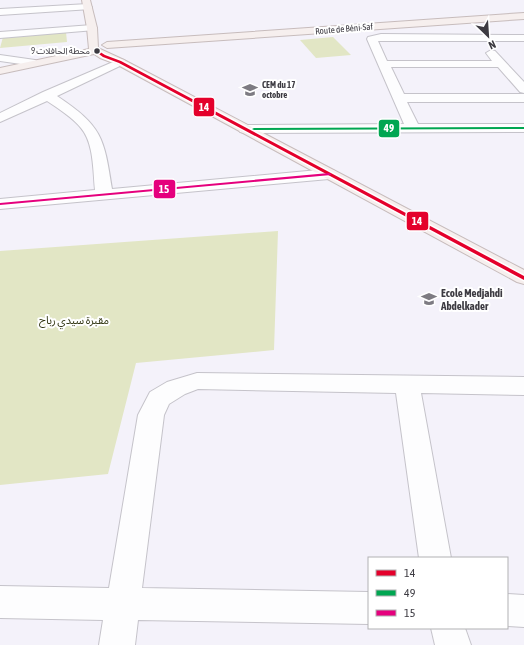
<svg xmlns="http://www.w3.org/2000/svg" width="524" height="645" viewBox="0 0 524 645" font-family="'Asap Condensed','Noto Sans Arabic',sans-serif">
  <style>
    .green { fill: #e2e6c5 }
    .lines { fill: none; stroke-linecap: round; stroke-linejoin: round }
    .minor-casing { stroke: #c5c3ca; stroke-width: 2 }
    .major-casing { stroke: #c7bcbc; stroke-width: 2 }
    .minor { fill: #fdfdfe; fill-rule: evenodd }
    .major { fill: #f6efee; fill-rule: evenodd }
    .bus-1-casing { stroke: #fff; stroke-width: 3 }
    .bus-2-casing { stroke: #fff; stroke-width: 3 }
    .bus-3-casing { stroke: #fff; stroke-width: 3 }
    .bus-1 { fill: #e4002b; fill-rule: evenodd }
    .bus-2 { fill: #00a651; fill-rule: evenodd }
    .bus-3 { fill: #e5007d; fill-rule: evenodd }
    .bus-dot { fill: #3d3b42; stroke: #fff; stroke-width: 1.5 }
    .labels { text-anchor: middle; stroke-width: 4; stroke-linejoin: round; paint-order: stroke }
    .far-street-label { font-size: 9px; fill: #3d3b42; stroke: #fff }
    .far-bus-label { font-size: 9px; fill: #3d3b42; stroke: #fff; text-anchor: end }
    .far-poi-label { font-size: 9px; font-weight: bold; fill: #3d3b42; stroke: #fff; text-anchor: start }
    .poi-label { font-size: 11px; font-weight: bold; fill: #3d3b42; stroke: #fff; text-anchor: start }
    .park-label { font-size: 11px; fill: #343815; stroke: #fff }
    .line-badge { stroke: #fff; stroke-width: 1.5 }
    .badge-label { font-size: 11px; text-anchor: middle; font-weight: bold; fill: #fff }
  </style>
  <rect width="100%" height="100%" fill="#f4f2fa"/>
  <g class="green">
    <polygon points="66,32 67,42 0,48 3,37"/>
    <polygon points="333,37 351,55 316,58 300,40"/>
    <polygon points="278,231 274,350 136,363 108,474 0,485 0,251"/>
  </g>
  <g class="lines">
    <g class="minor-casing">
      <g id="minor">
        <polygon points="88,4 92,7 91,9 0,15 0,9"/>
        <polygon points="92,25 95,26 97,28 95,30 0,38 0,32"/>
        <polygon points="381,34 524,35 524,41 378,41 387,61 492,61 486,53 491,50 495,51 524,82 524,93 520,92 498,67 391,67 404,94 524,94 524,102 407,102 418,124 524,124 524,132 245,133 240,132 238,129 240,126 245,125 404,124 367,39 368,37"/>
        <polygon points="0,55 35,60 41,63 35,66 0,61"/>
        <path d="M 120,59 L 124,60 L 126,62 L 124,64 L 57,96 C 102,126 104,137 112,189 L 329,169 L 335,171 L 337,174 L 335,177 L 329,179 L 0,209 L 0,199 L 95,190 C 93,171 94,143 81,128 C 72,117 59,109 47,101 L 0,122 L 0,113 L 43,92 Z"/>
        <polygon points="197,373 524,377 524,395 421,393 451,558 419,558 396,393 198,389 185,394 169,404 164,415 142,588 369,592 369,624 138,620 135,645 99,645 103,620 0,618 0,586 109,588 138,415 150,392 167,382"/>
        <polygon points="507,594 524,595 524,627 507,626"/>
        <polygon points="431,628 465,628 471,645 435,645"/>
      </g>
    </g>
    <g class="major-casing">
      <g id="major">
        <polygon points="82,0 90,0 97,28 98,48 124,60 524,270 524,284 517,282 116,64 100,58 94,54 0,74 0,68 89,49 87,28"/>
        <polygon points="524,13 524,19 107,48 102,45 107,42"/>
      </g>
    </g>
    <use href="#minor" class="minor"/>
    <use href="#major" class="major"/>
    <g class="bus-1-casing">
      <polygon id="bus-1" points="97,50 105,55 121,61 524,276 524,280 119,63 103,57 96,52"/>
    </g>
    <g class="bus-2-casing">
      <polygon id="bus-2" points="524,127 524,129 254,130 252,129 254,128"/>
    </g>
    <g class="bus-3-casing">
      <polygon id="bus-3" points="329,173 331,174 331,175 0,205 0,203"/>
    </g>
    <use href="#bus-1" class="bus-1"/>
    <use href="#bus-2" class="bus-2"/>
    <use href="#bus-3" class="bus-3"/>
  </g>
  <defs>
    <g id="school-bare" transform="scale(1.2)"><path d="M0-5L7-2L0 1L-7-2ZM-4 1L0 2.5L4 1V4Q0 6-4 4Z" fill="#7d7b82" stroke="#fff" stroke-width="2.5" paint-order="stroke"/></g>
  </defs>
  <g fill-rule="evenodd">
    <use href="#school-bare" x="250" y="90"/>
    <use href="#school-bare" x="429" y="299"/>
  </g>
  <circle class="bus-dot" cx="97" cy="51" r="3.5"/>
  <g class="labels">
    <g class="far-street-label">
      <text transform="translate(344 29) rotate(-5)" y="3">Route de Béni-Saf</text>
    </g>
    <g class="far-bus-label">
      <text x="90" y="54">محطة الحافلات 9</text>
    </g>
    <g class="far-poi-label">
      <text x="262" y="88">CEM du 17<tspan x="262" dy="10">octobre</tspan></text>
    </g>
    <g class="poi-label">
      <text x="441" y="297">Ecole Medjahdi<tspan x="441" dy="13">Abdelkader</tspan></text>
    </g>
    <g class="park-label">
      <text x="74" y="324">مقبرة سيدي رباح</text>
    </g>
  </g>
  <g class="line-badge">
    <rect x="193" y="97" width="22" height="20" rx="4" fill="#e4002b"/>
    <rect x="378" y="119" width="22" height="19" rx="4" fill="#00a651"/>
    <rect x="153" y="179" width="23" height="20" rx="4" fill="#e5007d"/>
    <rect x="406" y="211" width="23" height="20" rx="4" fill="#e4002b"/>
  </g>
  <g class="badge-label">
    <text x="204" y="111">14</text>
    <text x="389" y="132">49</text>
    <text x="164" y="193">15</text>
    <text x="417" y="225">14</text>
  </g>
  <rect x="368" y="557" width="140" height="72" fill="#ffffff" stroke="#b1b1b3"/>
  <rect x="376" y="570" width="20" height="6" fill="#e4002b" stroke="#b1b1b3"/>
  <text x="404" y="577" font-size="12" fill="#3d3b42">14</text>
  <rect x="376" y="590" width="20" height="6" fill="#00a651" stroke="#b1b1b3"/>
  <text x="404" y="597" font-size="12" fill="#3d3b42">49</text>
  <rect x="376" y="610" width="20" height="6" fill="#e5007d" stroke="#b1b1b3"/>
  <text x="404" y="617" font-size="12" fill="#3d3b42">15</text>
  <g transform="translate(488 36) rotate(155)" stroke="#ffffff" stroke-width="3" paint-order="stroke">
  <path d="M0-3L7 15L0 10L-7 15Z" fill="#3d3b42"/>
  <text y="-6" font-size="11" font-weight="bold" text-anchor="middle" fill="#3d3b42">N</text>
  </g>
</svg>
